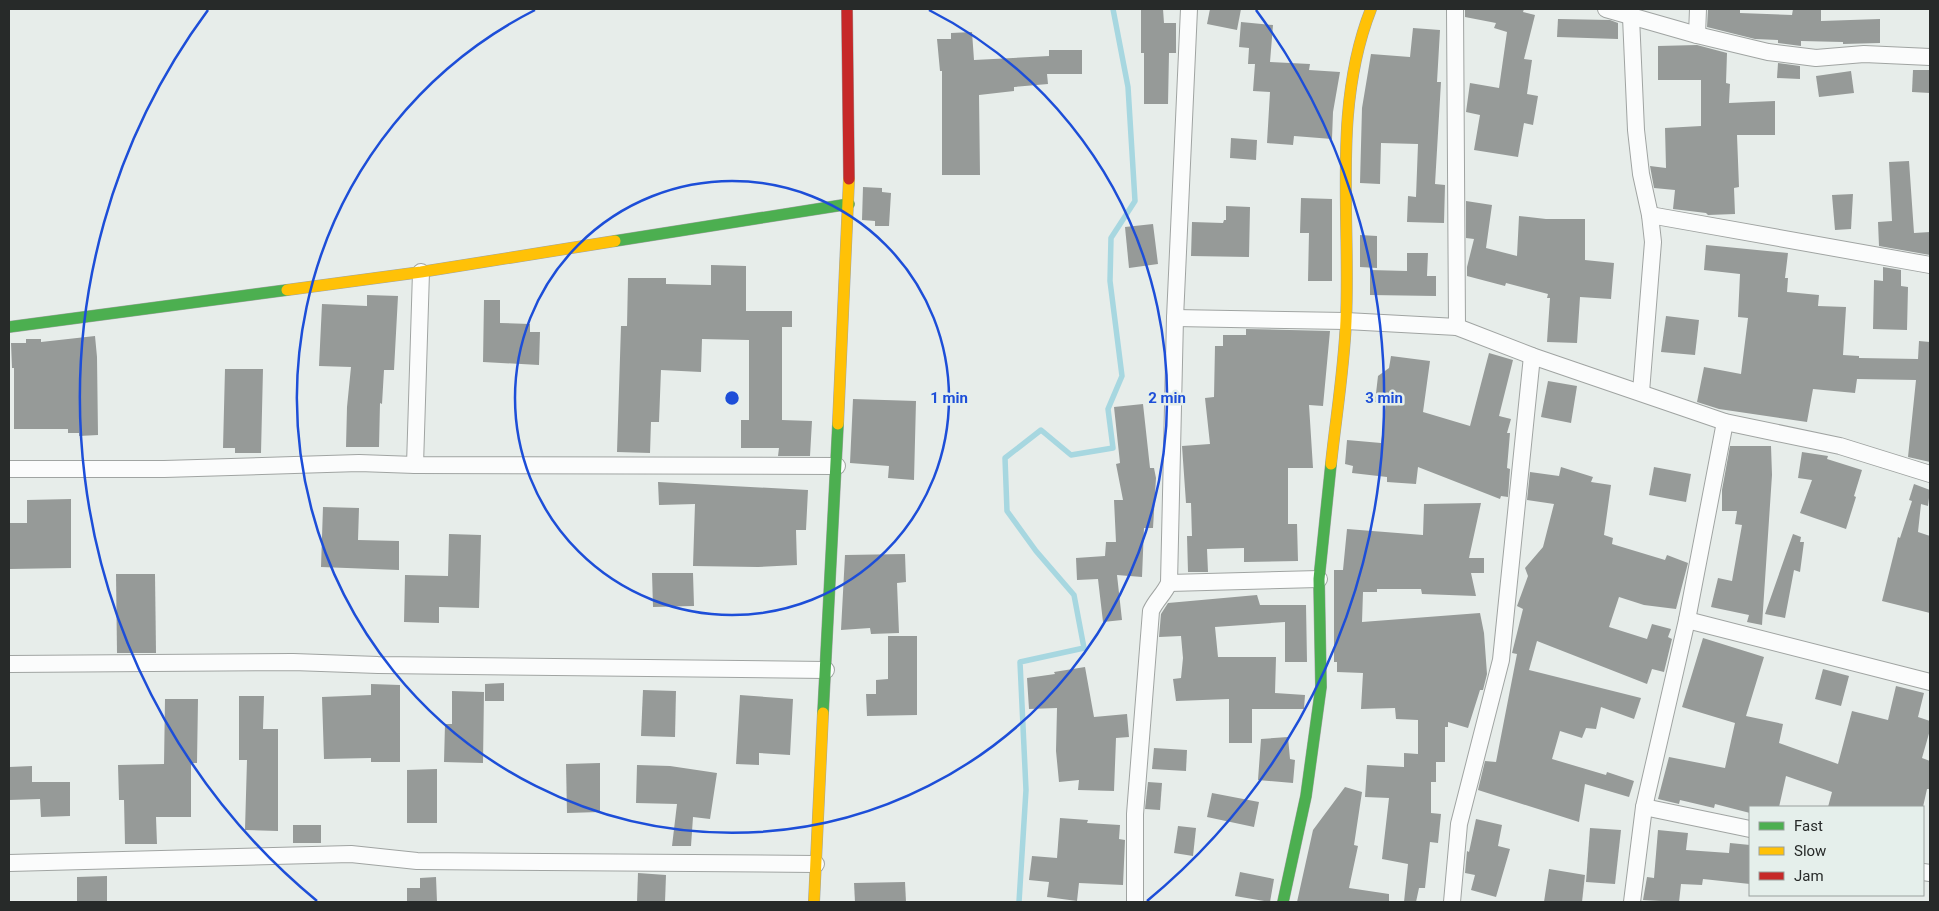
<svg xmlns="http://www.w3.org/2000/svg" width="1939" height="911" font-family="Roboto,sans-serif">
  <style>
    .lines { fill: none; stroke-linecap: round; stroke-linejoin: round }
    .stream { stroke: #a7d7e0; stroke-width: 5.5 }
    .building { fill: #969a98 }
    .street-casing { stroke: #a0a4a2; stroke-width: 18 }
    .fast-casing { stroke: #a0a4a2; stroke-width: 12 }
    .slow-casing { stroke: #a0a4a2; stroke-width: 12 }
    .jam-casing { stroke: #a0a4a2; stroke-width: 12 }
    .street { stroke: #fbfcfc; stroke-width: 16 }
    .fast { stroke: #4caf50; stroke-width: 11 }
    .slow { stroke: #ffc107; stroke-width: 11 }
    .jam { stroke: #c62828; stroke-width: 11 }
    .ring { fill: none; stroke: #1d4ed8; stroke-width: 2.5 }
    .centre { fill: #1d4ed8; stroke: #e5efeb; stroke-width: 2.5 }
    .ring-label { font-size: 15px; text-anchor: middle; font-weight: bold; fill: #1d4ed8; stroke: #e5efeb; stroke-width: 5; stroke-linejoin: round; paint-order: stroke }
  </style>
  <rect width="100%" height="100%" fill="#e7edea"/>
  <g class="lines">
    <!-- stream -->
    <polyline class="stream" points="1019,902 1026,790 1020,662 1084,648 1074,595 1036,551 1007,511 1005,458 1041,430 1071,455 1113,448 1108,409 1122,376 1110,281 1111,238 1135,201 1128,87 1113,9"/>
  </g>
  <!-- building -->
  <g class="building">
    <polygon points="1141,9 1163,9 1164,23 1176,23 1176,53 1169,53 1168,104 1144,104 1144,53 1141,53"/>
    <polygon points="1210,9 1241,9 1237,30 1207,24"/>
    <polygon points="1465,9 1524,9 1523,12 1535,15 1524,59 1532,60 1527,94 1538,96 1533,125 1524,123 1518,157 1474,150 1480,115 1466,112 1470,83 1499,88 1507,32 1494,28 1496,23 1465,17"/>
    <polygon points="1708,9 1740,9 1740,13 1792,15 1793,9 1821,9 1821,21 1880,19 1880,43 1843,44 1843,42 1801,41 1801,46 1778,43 1778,40 1755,39 1707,27"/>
    <polygon points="1558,19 1610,20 1618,23 1618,39 1557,37"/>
    <polygon points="1241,22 1273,25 1270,62 1310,64 1309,70 1340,72 1333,112 1332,139 1294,136 1293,145 1267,143 1270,92 1253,91 1255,64 1248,64 1249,48 1239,47"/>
    <polygon points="1413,28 1440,30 1437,82 1441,82 1435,184 1445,185 1444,223 1407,222 1408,196 1416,197 1418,144 1381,143 1380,184 1360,183 1362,108 1371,54 1410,57"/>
    <polygon points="972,32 974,60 1049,56 1049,50 1082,50 1082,74 1047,74 1048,84 1014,87 1014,91 979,95 980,175 942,175 942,71 940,71 937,39 951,39 951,33"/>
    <polygon points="1697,45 1727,53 1726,83 1730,84 1729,103 1775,101 1775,135 1737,135 1739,187 1734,188 1735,214 1708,215 1706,213 1673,209 1675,190 1654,188 1650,166 1666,168 1665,128 1701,126 1701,80 1658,80 1658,46"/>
    <polygon points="1778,63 1800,66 1800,79 1777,78"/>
    <polygon points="1913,70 1930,70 1930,93 1912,92"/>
    <polygon points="1851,71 1854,93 1819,97 1816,76"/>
    <polygon points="1231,138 1257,140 1256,160 1230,158"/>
    <polygon points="1909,161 1914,233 1930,232 1930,255 1879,246 1878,222 1892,221 1889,162"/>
    <polygon points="863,187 882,188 882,192 891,193 889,226 875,226 875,221 862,220"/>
    <polygon points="1853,194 1851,229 1835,230 1832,195"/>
    <polygon points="1301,198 1332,199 1332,281 1308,281 1309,233 1300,233"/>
    <polygon points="1466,201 1492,205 1486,248 1517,256 1519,216 1546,219 1585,219 1585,260 1614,263 1611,299 1580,297 1577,343 1547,342 1550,298 1547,298 1548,294 1506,283 1505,286 1467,276 1467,267 1474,239 1466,238"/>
    <polygon points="1226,206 1250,207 1249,257 1191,256 1192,222 1223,223 1224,220 1226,220"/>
    <polygon points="1153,224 1158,264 1129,268 1125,227"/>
    <polygon points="1360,235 1377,236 1377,268 1360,267"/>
    <polygon points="1706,245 1788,253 1785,278 1788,278 1787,292 1819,295 1818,306 1846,307 1843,355 1859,356 1859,358 1918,359 1919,341 1930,342 1930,462 1908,457 1916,380 1857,379 1855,393 1813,389 1807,422 1719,409 1697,402 1704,367 1741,374 1748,318 1738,317 1740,274 1704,270"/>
    <polygon points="1407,253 1428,253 1427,276 1436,276 1436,296 1370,295 1370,270 1407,271"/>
    <polygon points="711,265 746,266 746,311 792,311 792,327 782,327 782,420 812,421 810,456 778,456 779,448 741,448 741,420 749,420 749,340 702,339 701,372 661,370 659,422 651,422 650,453 617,452 621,326 627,326 628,278 666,278 666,284 711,285"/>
    <polygon points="1883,267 1901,270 1901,286 1908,287 1907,330 1873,329 1874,280 1883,281"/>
    <polygon points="367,295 398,296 394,370 384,370 382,404 380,403 379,447 346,447 347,407 351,367 319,366 322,304 367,306"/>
    <polygon points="484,300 500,300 500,323 530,324 530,332 540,332 539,365 483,362"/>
    <polygon points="1666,316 1699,320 1695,355 1661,352"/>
    <polygon points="1246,329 1330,331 1323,406 1309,405 1313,468 1288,468 1288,524 1297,524 1298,561 1244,562 1244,548 1207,549 1208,572 1188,572 1187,536 1192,536 1191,503 1186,503 1182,446 1210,444 1205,398 1214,397 1215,346 1223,346 1223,335 1246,335"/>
    <polygon points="95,336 97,357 98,435 79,436 79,433 68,433 68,429 14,429 14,368 12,368 11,343 26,343 26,339 41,339 41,342"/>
    <polygon points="1489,353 1513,360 1499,416 1511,419 1507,433 1510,433 1507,468 1510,469 1508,497 1501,496 1500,499 1418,467 1416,484 1387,482 1387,477 1352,473 1353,466 1345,464 1347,440 1381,443 1386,403 1375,402 1378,376 1389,368 1391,356 1430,361 1423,412 1470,426"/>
    <polygon points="225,369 263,369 261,453 235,453 235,448 223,448"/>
    <polygon points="1548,381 1577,386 1571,423 1541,417"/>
    <polygon points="853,399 916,401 914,480 888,478 889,466 850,463"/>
    <polygon points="1143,404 1150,468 1154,468 1156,478 1153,528 1144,528 1142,577 1117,575 1122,620 1103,622 1098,579 1077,580 1076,558 1105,556 1106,542 1116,542 1114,500 1123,500 1116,464 1120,463 1114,407"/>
    <polygon points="1730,446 1771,446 1772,475 1762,625 1747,622 1749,615 1711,607 1718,578 1732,581 1742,525 1735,524 1737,511 1722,511 1722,490"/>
    <polygon points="1802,452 1828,456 1827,459 1862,470 1854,496 1856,497 1846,529 1800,513 1812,480 1798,478"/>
    <polygon points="1561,467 1593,477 1591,482 1611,485 1604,535 1613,538 1612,544 1665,560 1667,555 1688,563 1676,609 1644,605 1619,597 1609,627 1647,639 1652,624 1671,629 1668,637 1672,639 1664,672 1652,669 1647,684 1537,641 1529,670 1641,698 1634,719 1601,707 1596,729 1586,728 1582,738 1560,731 1552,759 1606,775 1607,772 1634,781 1629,797 1585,784 1579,822 1478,790 1485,761 1496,762 1517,654 1512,653 1523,609 1517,606 1528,576 1525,568 1543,547 1554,504 1527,500 1530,472 1559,476"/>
    <polygon points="1654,467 1691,474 1686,502 1649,495"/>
    <polygon points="658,482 808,490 806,530 796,530 797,565 758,567 693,566 695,504 659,505"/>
    <polygon points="1914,484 1930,490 1928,506 1921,504 1918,532 1930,536 1930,613 1882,601 1898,537 1900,538 1912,501 1909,500"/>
    <polygon points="71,499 71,568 9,569 9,523 27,523 27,500"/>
    <polygon points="1481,503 1469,558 1484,558 1484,573 1471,573 1476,596 1422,594 1421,589 1377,589 1377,592 1363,592 1362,622 1480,613 1484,633 1487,674 1483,690 1480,690 1468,728 1448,722 1448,727 1445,727 1445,762 1436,762 1436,782 1431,782 1431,813 1441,814 1438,843 1430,842 1425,888 1419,888 1416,902 1404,902 1408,864 1382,859 1389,798 1365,797 1367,765 1404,767 1404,753 1418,754 1418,720 1396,719 1395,708 1361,709 1363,673 1337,672 1337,662 1334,662 1334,570 1343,570 1347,529 1423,535 1424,504"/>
    <polygon points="323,507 359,508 358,540 399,541 399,570 321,567"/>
    <polygon points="449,534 481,535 479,608 439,607 439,623 404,622 405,575 448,576"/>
    <polygon points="1793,534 1801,537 1800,542 1804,542 1800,572 1794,570 1785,618 1765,614"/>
    <polygon points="905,554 906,582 897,583 899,633 871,634 870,628 841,630 845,555"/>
    <polygon points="652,573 693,573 694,606 653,607"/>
    <polygon points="116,574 155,574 156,653 117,653"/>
    <polygon points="1257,595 1260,605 1306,605 1307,662 1285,662 1285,622 1215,627 1218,657 1276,657 1275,693 1305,695 1304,709 1252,709 1252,743 1229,743 1229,699 1176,701 1173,679 1181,678 1183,658 1181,636 1159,637 1161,614 1168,603"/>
    <polygon points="888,636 917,636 917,715 867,716 866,694 876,694 876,680 888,679"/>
    <polygon points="1703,638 1764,657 1746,716 1783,724 1779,743 1838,764 1852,711 1888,720 1896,686 1924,693 1918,717 1930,721 1930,730 1922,758 1930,761 1930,789 1927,789 1923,807 1828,807 1832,792 1786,776 1779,807 1750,807 1750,813 1715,804 1714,808 1680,800 1679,804 1658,799 1669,757 1725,768 1735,723 1682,707"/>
    <polygon points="1085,667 1094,717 1127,714 1129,737 1116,738 1114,791 1078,790 1079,780 1059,782 1056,751 1057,708 1029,709 1027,678 1055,674 1054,672"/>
    <polygon points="1823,669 1849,676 1841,706 1815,699"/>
    <polygon points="504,683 504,701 485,701 485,684"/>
    <polygon points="371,684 400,685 400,762 371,762 371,758 324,759 322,697 371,695"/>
    <polygon points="643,690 676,691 675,737 641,736"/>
    <polygon points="452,691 484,692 483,763 444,762 445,724 452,724"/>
    <polygon points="740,695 793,699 790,755 759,753 759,765 736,764"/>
    <polygon points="239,696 264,696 263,729 278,729 278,831 245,830 247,760 239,760"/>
    <polygon points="165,699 198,699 197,763 191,763 191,817 156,817 157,844 125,844 124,800 119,800 118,765 164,764"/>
    <polygon points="1288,737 1290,759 1295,760 1293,783 1258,780 1261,739"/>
    <polygon points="1154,748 1187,750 1186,771 1152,769"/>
    <polygon points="600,763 600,812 567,813 566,764"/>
    <polygon points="637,765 670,766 717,773 710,819 693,817 691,846 672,846 677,804 636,803"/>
    <polygon points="32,766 32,782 70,782 70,816 41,817 40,799 9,800 9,767"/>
    <polygon points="437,769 437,823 407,823 407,770"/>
    <polygon points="1148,782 1162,783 1160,810 1145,809"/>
    <polygon points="1345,787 1362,792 1354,845 1358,846 1349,888 1389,894 1389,902 1297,902 1313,830"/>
    <polygon points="1212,793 1259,802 1254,827 1207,817"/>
    <polygon points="1060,818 1088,820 1087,823 1120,825 1119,839 1125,840 1123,885 1079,883 1077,901 1047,897 1049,882 1029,880 1032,856 1057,858"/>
    <polygon points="1476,819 1502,825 1498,846 1510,849 1496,897 1471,890 1475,875 1465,873 1467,851 1469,852"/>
    <rect x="293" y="825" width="28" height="18"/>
    <polygon points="1178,826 1196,828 1193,856 1174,853"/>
    <polygon points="1590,828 1621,830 1615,884 1586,882"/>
    <polygon points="1658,830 1688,833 1686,850 1729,853 1730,843 1750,845 1750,884 1703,879 1702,885 1681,884 1679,902 1643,900 1647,877 1654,878"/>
    <polygon points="1549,869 1585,875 1582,902 1544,902"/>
    <polygon points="1240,872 1274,879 1270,902 1235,896"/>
    <polygon points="638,873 666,875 665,902 637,902"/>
    <polygon points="107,876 107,902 77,902 77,877"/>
    <polygon points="436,877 437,902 407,902 407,888 420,888 420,878"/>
    <polygon points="905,882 906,902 855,902 854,883"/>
  </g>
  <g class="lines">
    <!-- street casing -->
    <g class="street-casing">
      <g id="street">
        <polyline points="1455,9 1457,327"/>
        <polyline points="1606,9 1697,35 1768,52 1816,58 1864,54 1930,57"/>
        <polyline points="1631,17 1636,130 1641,174 1650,215 1653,242 1641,392"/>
        <polyline points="1697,35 1698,9"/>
        <polyline points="1650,215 1930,265"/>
        <polyline points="1175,318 1346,321 1457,327 1532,356 1725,422 1840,446 1930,474"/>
        <polyline points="415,465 421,272"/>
        <polyline points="9,469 164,469 359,463 415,465 837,466"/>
        <polyline points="1169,583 1319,579"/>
        <polyline points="1687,620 1930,682"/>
        <polyline points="9,664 293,662 378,665 826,670"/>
        <polyline points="1644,807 1750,829"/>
        <polyline points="9,863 351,854 417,861 816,864"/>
        <polyline points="1923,872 1930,873"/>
        <path d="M1135,902V814L1151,611C1156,600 1164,594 1169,583L1175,318L1189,9"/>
        <polyline points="1452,902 1459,824 1501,660 1532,356"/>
        <polyline points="1632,902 1644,807 1687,620 1725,422"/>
      </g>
    </g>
    <!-- fast casing -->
    <g class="fast-casing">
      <g id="fast">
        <polyline points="615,241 849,204"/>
        <polyline points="9,327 287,290"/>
        <polyline points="823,713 838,424"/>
        <polyline points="1283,902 1306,796 1321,687 1319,579 1331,464"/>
      </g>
    </g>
    <!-- slow casing -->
    <g class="slow-casing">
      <g id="slow">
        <polyline points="287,290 421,272 615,241"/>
        <polyline points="838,424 849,179"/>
        <path d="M1331,464C1336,417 1344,369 1346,321C1351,217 1332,108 1371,9"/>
        <polyline points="814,902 823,713"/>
      </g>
    </g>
    <!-- jam casing -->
    <g class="jam-casing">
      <polyline id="jam" points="847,9 849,179"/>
    </g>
    <!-- street -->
    <use href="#street" class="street"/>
    <!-- fast -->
    <use href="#fast" class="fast"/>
    <!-- slow -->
    <use href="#slow" class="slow"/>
    <!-- jam -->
    <use href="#jam" class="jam"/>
  </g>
  <!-- distance rings -->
  <g class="ring">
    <circle cx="732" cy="398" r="217"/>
    <path d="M929 10A435 435 0 1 1 535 10"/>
    <path d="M317 901A652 652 0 0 1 208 10M1256 10A652 652 0 0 1 1147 901"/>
  </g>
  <circle cx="732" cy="398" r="8" class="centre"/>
  <g class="ring-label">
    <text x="949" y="403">1 min</text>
    <text x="1167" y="403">2 min</text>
    <text x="1384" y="403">3 min</text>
  </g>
  <!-- border -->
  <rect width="1939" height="911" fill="none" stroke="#272a29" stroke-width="20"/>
  <!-- legend -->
  <rect x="1749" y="806" width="175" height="90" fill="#e5efeb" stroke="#99a09d"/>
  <rect x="1759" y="822" width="25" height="8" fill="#4caf50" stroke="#99a09d"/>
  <text x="1794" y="831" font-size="15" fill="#272a29">Fast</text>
  <rect x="1759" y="847" width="25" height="8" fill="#ffc107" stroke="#99a09d"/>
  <text x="1794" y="856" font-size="15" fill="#272a29">Slow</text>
  <rect x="1759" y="872" width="25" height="8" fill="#c62828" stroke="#99a09d"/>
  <text x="1794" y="881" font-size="15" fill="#272a29">Jam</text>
</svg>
